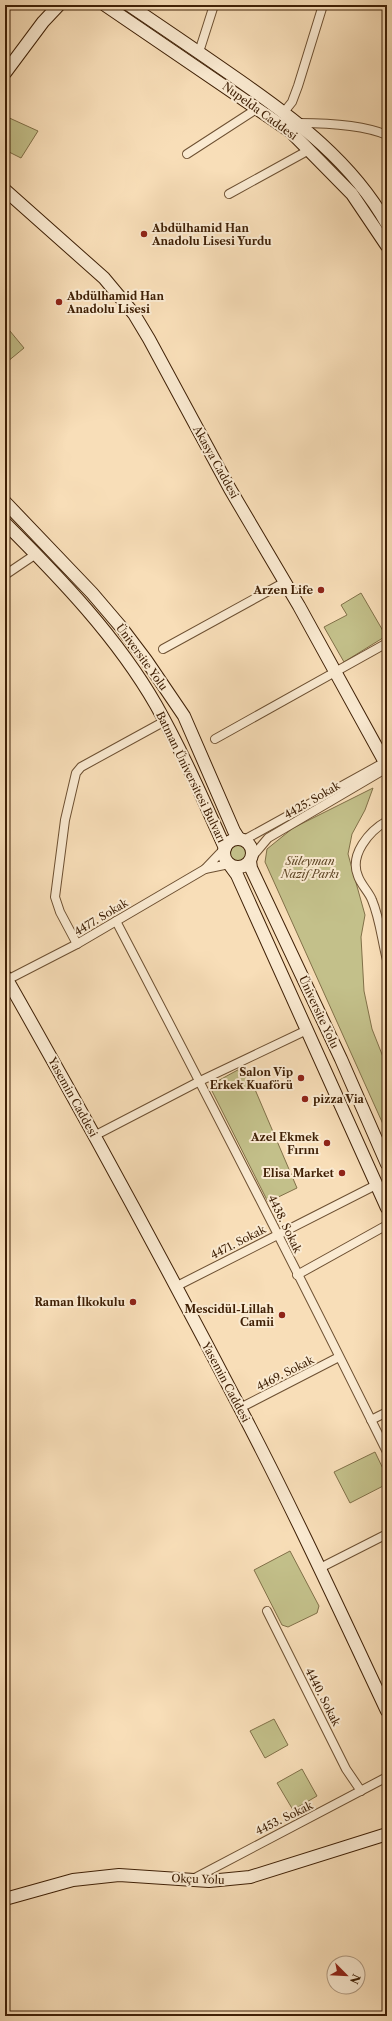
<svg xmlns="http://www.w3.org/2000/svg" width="392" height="2021" font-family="'Libre Caslon Text',serif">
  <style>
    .green { fill: #c3c08a; stroke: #817048 }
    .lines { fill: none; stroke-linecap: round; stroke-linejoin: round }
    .street-casing { stroke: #6d5032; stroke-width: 10 }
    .secondary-casing { stroke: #3f2006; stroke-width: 14 }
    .street { stroke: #faead1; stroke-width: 8 }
    .secondary { stroke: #faead1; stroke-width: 12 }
    .poi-dot { fill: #8f2418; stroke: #faead1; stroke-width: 1.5 }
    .labels { text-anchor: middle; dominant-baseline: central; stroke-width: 4; stroke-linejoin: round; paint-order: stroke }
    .street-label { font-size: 11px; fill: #3f2006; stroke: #faead1 }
    .poi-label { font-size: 11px; font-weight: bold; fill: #3f2006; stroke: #faead1; text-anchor: end }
    .park-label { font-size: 11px; font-style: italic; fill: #604827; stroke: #faead1 }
  </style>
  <rect width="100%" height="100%" fill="#f8deb8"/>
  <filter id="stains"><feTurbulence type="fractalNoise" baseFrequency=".005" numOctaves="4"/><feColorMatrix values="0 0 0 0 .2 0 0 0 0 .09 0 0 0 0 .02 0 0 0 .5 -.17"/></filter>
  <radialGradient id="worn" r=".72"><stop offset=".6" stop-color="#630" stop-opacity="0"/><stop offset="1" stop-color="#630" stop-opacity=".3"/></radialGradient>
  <!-- green -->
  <g class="green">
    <polygon points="5,116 38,131 21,158 5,150"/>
    <polygon points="5,325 24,348 7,362 5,360"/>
    <polygon points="361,593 386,636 344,662 324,627 347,615 341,605"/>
    <polygon points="373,788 365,810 352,834 348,854 365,915 361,937 364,991 372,1029 387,1067 387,1133 265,862 267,849 293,828"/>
    <circle cx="237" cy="853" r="11"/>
    <polygon points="245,1066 297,1188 268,1202 212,1091 214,1083"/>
    <polygon points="375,1452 387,1477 387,1484 350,1503 334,1472"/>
    <polygon points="290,1551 319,1606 317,1613 288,1627 282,1625 254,1570"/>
    <polygon points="274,1719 288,1745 265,1758 250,1731"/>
    <polygon points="302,1769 317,1796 293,1810 277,1783"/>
  </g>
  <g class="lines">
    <!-- street casing -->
    <g class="street-casing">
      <g id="street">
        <polyline points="199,52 214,5"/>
        <polyline points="284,112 292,102 298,86 323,5"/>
        <path d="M299,123C325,123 363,125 387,135"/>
        <polyline points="187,154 258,108"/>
        <polyline points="229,194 309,150"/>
        <polyline points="5,575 36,554"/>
        <polyline points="163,649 285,582"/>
        <polyline points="215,739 387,643"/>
        <path d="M387,821C369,831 349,855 358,876C361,885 369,892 372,900C380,919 382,941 387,960"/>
        <polyline points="244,840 385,762"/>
        <polyline points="225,848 205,869 229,864"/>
        <polyline points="252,857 268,838 387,768"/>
        <path d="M116,921C208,1097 299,1274 387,1452"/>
        <polyline points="77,944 60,912 55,897 65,820 76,773 81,767 165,721"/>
        <polyline points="7,980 77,944 205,869"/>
        <polyline points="94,1136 200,1081 307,1030"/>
        <polyline points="297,1275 387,1225"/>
        <polyline points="175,1287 376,1185"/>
        <polyline points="240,1408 339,1357"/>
        <polyline points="371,1420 387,1412"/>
        <polyline points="320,1568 387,1534"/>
        <polyline points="267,1611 346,1769 361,1791"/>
        <polyline points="193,1879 387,1777"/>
      </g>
    </g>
    <!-- secondary casing -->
    <g class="secondary-casing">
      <g id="secondary">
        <polyline points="105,5 291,132 352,194 387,246"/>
        <path d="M129,5C166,30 203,55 240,81C296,120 352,162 387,224"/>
        <polyline points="5,73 43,22 59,5"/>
        <polyline points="5,190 104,278 134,314 149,339 230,489 299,606 387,766"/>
        <polyline points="5,502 92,593 121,627 146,660 184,716 234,831 239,839"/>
        <path d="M5,523C60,578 117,637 156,705C182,751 203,799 225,848"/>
        <circle cx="238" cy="853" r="14"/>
        <polyline points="250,861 251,868 341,1059 387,1164"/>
        <polyline points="229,864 237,875 387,1208"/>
        <path d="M5,976C86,1118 164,1262 240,1408C292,1507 339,1609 387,1711"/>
        <polyline points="5,1899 73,1880 119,1875 209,1881 250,1877 387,1834"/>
      </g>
    </g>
    <!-- street -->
    <use href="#street" class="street"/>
    <!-- secondary -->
    <use href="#secondary" class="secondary"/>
  </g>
  <!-- markers -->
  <g class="poi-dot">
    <circle cx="144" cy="234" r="4"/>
    <circle cx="59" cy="302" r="4"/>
    <circle cx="321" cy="590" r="4"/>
    <circle cx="301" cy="1078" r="4"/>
    <circle cx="305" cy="1099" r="4"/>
    <circle cx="327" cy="1143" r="4"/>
    <circle cx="342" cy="1173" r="4"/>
    <circle cx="133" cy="1302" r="4"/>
    <circle cx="282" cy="1315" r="4"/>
  </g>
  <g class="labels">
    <!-- street labels -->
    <g class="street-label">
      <text transform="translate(260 111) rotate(36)">Nupelda Caddesi</text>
      <text transform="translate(216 462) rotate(61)">Akasya Caddesi</text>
      <text transform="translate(142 657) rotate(54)">Üniversite Yolu</text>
      <text transform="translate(191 777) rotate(64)">Batman Üniversitesi Bulvarı</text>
      <text transform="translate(312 800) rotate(-30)">4425. Sokak</text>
      <text transform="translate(101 917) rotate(-31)">4477. Sokak</text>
      <text transform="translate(319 1012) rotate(65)">Üniversite Yolu</text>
      <text transform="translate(73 1097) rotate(61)">Yasemin Caddesi</text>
      <text transform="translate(285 1224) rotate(64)">4438. Sokak</text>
      <text transform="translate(238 1242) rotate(-27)">4471. Sokak</text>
      <text transform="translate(285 1373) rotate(-27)">4469. Sokak</text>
      <text transform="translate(226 1382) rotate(62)">Yasemin Caddesi</text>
      <text transform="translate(323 1697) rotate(63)">4440. Sokak</text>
      <text transform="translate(284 1818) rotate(-26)">4453. Sokak</text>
      <text transform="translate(198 1879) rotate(2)">Okçu Yolu</text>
    </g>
    <!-- poi labels -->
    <g class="poi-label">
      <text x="152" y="228" text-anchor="start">Abdülhamid Han<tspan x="152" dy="13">Anadolu Lisesi Yurdu</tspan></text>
      <text x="67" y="296" text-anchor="start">Abdülhamid Han<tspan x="67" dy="13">Anadolu Lisesi</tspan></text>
      <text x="313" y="590">Arzen Life</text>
      <text x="293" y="1072">Salon Vip<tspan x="293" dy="13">Erkek Kuaförü</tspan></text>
      <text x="313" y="1099" text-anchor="start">pizza Via</text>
      <text x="319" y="1137">Azel Ekmek<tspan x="319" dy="13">Fırını</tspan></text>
      <text x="334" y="1173">Elisa Market</text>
      <text x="125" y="1302">Raman İlkokulu</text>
      <text x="274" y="1309">Mescidül-Lillah<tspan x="274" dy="13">Camii</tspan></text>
    </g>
    <!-- park labels -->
    <g class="park-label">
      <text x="310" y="861">Süleyman<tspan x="310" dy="13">Nazif Parkı</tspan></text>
    </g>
  </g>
  <!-- margin -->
  <rect width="392" height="2021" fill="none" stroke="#f8deb8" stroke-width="20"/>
  <rect x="6" y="6" width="380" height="2009" fill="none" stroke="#3f2006" stroke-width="2"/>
  <rect x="10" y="10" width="372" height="2001" fill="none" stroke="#3f2006"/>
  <!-- north arrow -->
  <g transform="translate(346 1975) rotate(114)"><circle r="19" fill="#faead1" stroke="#af9980"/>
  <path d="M0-3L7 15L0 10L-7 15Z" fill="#8f2418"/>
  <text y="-6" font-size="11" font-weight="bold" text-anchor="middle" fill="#3f2006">N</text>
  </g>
  <rect width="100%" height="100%" filter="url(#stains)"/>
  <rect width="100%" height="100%" fill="url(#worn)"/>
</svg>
